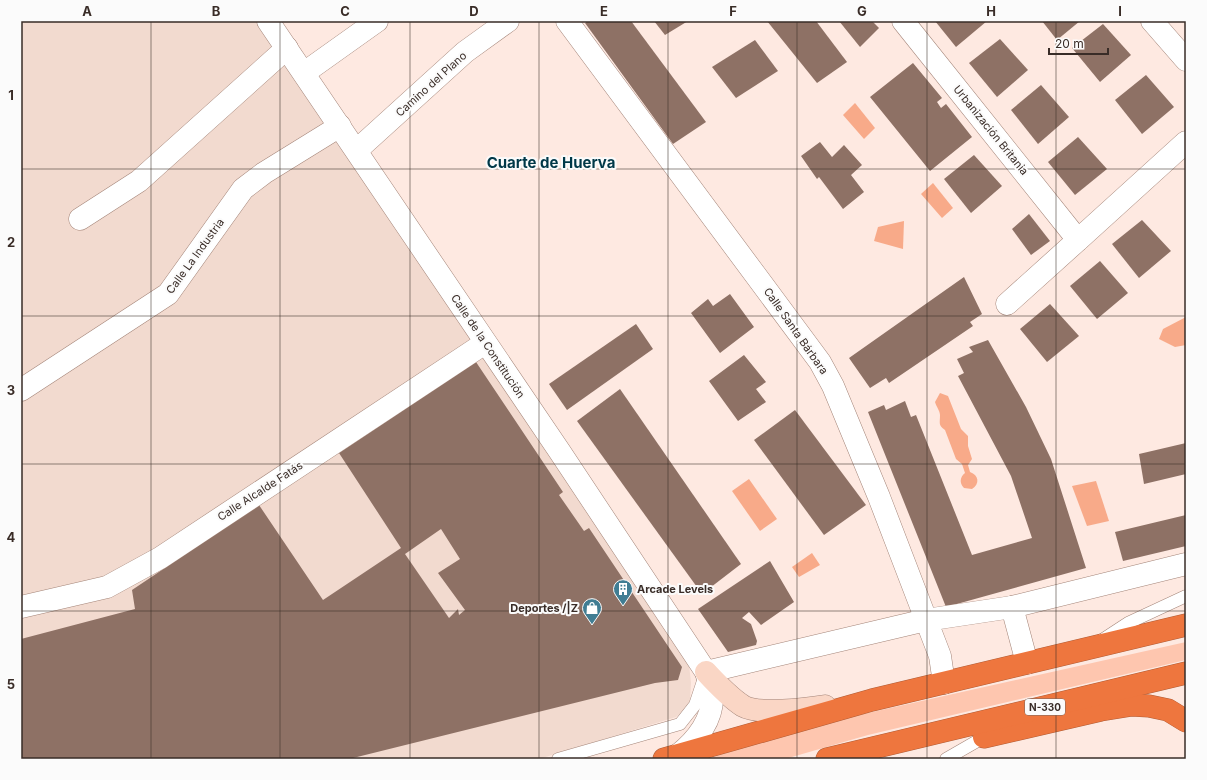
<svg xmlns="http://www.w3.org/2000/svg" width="1207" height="780" font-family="Inter,sans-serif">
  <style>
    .built { fill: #f2dacf }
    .green { fill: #fec6af }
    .water { fill: #f8aa89 }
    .building { fill: #8e7165; fill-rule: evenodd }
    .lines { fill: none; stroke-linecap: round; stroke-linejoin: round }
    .lane-casing { stroke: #a48579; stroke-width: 13 }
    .street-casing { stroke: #a48579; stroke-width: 23 }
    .secondary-casing { stroke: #a48579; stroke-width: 23 }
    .highway-casing { stroke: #af5c36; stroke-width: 23 }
    .lane { stroke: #fff; stroke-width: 12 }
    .street { stroke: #fff; stroke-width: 22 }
    .secondary { stroke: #fad6c5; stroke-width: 22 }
    .highway { stroke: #ee763e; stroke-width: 22 }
    .grid { fill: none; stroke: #392c27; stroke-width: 1; stroke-opacity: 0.55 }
    .labels { text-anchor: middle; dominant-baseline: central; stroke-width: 4; stroke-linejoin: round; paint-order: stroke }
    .shield { fill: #fbfbfb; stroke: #736a67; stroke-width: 1 }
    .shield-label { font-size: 10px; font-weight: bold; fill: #392c27 }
    .street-label { font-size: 11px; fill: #392c27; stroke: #fbfbfb }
    .poi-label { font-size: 11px; font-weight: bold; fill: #392c27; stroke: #fbfbfb; text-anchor: start }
    .district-label { font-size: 15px; font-weight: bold; fill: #003848; stroke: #fbfbfb }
    .neatline { fill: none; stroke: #392c27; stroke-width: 1.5 }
    .grid-label { font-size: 13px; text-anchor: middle; font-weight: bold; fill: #392c27 }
  </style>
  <rect width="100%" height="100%" fill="#fee9e1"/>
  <!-- built -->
  <polygon class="built" points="21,21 268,21 689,664 691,683 690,701 685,709 676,717 539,759 21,759"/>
  <!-- green -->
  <polygon class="green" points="1186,642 1186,660 868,735 785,759 708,759 796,729"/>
  <!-- water -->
  <g class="water">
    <polygon points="855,103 875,128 864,139 843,115"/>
    <polygon points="933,183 953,208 942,218 921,194"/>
    <polygon points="904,221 903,249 874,241 878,227"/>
    <polygon points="1186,317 1186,345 1175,347 1159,339 1163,329"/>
    <path d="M940,393L948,396L961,429L968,436V446L972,459L968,465L970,472C979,475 980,484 972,489L964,488C959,483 960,477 965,473L962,464L956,459L945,430C938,425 940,423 940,415C940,411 936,406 935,402Z"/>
    <polygon points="749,479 777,519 760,531 732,491"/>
    <polygon points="1096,481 1109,521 1087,526 1072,486"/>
    <polygon points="812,553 820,565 799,577 792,567"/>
  </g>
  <!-- building -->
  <g class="building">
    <polygon points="588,21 631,21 706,122 673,144 585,23"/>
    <polygon points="654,21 688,21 665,35"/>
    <polygon points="767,21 816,21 847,62 817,83"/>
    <polygon points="839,21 872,21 879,28 860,47"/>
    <polygon points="935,21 987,21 956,47"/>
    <polygon points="1042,21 1080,21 1057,40"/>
    <polygon points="1103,24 1131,55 1100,82 1072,48"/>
    <polygon points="1000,39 1028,70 997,97 969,63"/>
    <polygon points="755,40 778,71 736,98 712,67"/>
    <polygon points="913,63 942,98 937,102 941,108 946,104 972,137 930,171 870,97"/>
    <polygon points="1146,75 1174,107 1142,134 1115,100"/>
    <polygon points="1041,85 1069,117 1038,144 1011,110"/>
    <polygon points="1078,137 1107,169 1075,195 1048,162"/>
    <polygon points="820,142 832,157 844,145 862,165 851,175 864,192 843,209 819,177 817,179 801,156"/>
    <polygon points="974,155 1002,186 971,213 944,179"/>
    <polygon points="1029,214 1050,241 1031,255 1012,229"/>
    <polygon points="1142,220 1171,251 1139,278 1112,244"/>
    <polygon points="1100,261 1128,293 1097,319 1070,286"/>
    <polygon points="964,277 982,314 970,322 973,326 889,383 886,378 870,388 849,358"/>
    <polygon points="730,294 754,327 720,353 691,313 708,299 713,306"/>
    <polygon points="1050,304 1079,336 1047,362 1020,329"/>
    <polygon points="636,324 653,349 567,410 549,384"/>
    <polygon points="988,340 1026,407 1051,459 1086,568 946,607 868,412 884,405 886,410 905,401 911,417 916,415 972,555 1032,538 1011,476 958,376 964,373 957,359 973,352 969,347"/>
    <polygon points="744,355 766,382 756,389 766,402 738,421 709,381"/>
    <path d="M476,362L563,492L559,495L584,531L589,528L682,667L678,680L655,683L349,759H21V639L135,609L132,590L259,505L323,600L401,548L339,453ZM441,529L460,559L438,573L465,610L459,615L458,609L449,618L405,554Z"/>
    <polygon points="620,389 741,564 702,594 577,421"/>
    <polygon points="795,410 866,505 824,535 754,440"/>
    <polygon points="1186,443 1186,474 1144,484 1139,454"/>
    <polygon points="1186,515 1186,546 1123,561 1115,532"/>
    <polygon points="770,561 794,602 761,625 749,612 742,618 751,624 757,641 756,645 728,652 698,609"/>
  </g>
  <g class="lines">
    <!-- lane casing -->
    <g class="lane-casing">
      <g id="lane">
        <polyline points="1102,640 1128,623 1186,596"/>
        <polyline points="558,759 680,724 695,705 705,675"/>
        <polyline points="946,759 986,736"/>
      </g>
    </g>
    <!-- street casing -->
    <g class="street-casing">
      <g id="street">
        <path d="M268,21L560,452L706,672C708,679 711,687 712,694C714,719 696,741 678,755"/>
        <polyline points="567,21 820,362 833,386 879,497 940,656 944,683"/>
        <polyline points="903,21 1078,240 1186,142"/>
        <polyline points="1152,21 1186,60"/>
        <polyline points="304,73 377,21"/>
        <polyline points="357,150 465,52 508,21"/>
        <polyline points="80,219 139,181 287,48"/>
        <polyline points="1007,304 1078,240"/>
        <polyline points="21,390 168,294 243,189 264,173 340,126"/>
        <polyline points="21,607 107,587 160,558 485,343"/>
        <polyline points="1012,607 1027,663"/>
        <polyline points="706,672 926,620 1012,607 1186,564"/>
      </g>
    </g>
    <!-- secondary casing -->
    <g class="secondary-casing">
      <path id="secondary" d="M706,672C717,684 729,697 743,706C759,715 806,709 825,706"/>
    </g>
    <!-- highway casing -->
    <g class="highway-casing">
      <g id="highway">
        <polyline points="984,737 1101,710 1132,705 1149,706 1168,710 1186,721"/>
        <polyline points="664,759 872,700 1186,625"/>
        <polyline points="827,759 1186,673"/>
      </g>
    </g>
    <!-- lane -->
    <use href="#lane" class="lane"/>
    <!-- street -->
    <use href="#street" class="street"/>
    <!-- secondary -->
    <use href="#secondary" class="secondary"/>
    <!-- highway -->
    <use href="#highway" class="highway"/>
  </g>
  <!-- grid -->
  <path class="grid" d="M151,21V759M280,21V759M410,21V759M539,21V759M668,21V759M797,21V759M927,21V759M1056,21V759M21,169H1186M21,316H1186M21,464H1186M21,611H1186"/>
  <!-- icons -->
  <defs>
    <g id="building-pin" transform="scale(1)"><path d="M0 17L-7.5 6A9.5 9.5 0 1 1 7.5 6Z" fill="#407d93" stroke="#fbfbfb"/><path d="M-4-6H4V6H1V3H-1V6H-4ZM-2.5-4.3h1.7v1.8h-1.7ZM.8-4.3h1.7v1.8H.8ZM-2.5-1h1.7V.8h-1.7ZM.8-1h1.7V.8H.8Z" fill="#fff"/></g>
    <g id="shop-pin" transform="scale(1)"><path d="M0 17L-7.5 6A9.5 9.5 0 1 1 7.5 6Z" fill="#407d93" stroke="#fbfbfb"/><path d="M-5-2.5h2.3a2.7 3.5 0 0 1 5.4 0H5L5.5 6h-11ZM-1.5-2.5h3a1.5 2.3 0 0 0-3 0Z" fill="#fff"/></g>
  </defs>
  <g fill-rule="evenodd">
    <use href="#building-pin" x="623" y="589"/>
    <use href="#shop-pin" x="592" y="608"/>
  </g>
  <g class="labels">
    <!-- shield labels -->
    <rect class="shield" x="1025" y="699" width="40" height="16" rx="3"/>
    <g class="shield-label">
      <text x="1045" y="707">N-330</text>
    </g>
    <!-- street labels -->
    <g class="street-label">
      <text transform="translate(431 84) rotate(-42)">Camino del Plano</text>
      <text transform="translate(991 130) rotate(51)">Urbanización Britania</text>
      <text transform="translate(195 256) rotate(-54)">Calle La Industria</text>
      <text transform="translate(796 331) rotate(55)">Calle Santa Bárbara</text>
      <text transform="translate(488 346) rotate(56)">Calle de la Constitución</text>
      <text transform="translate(260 491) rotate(-33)">Calle Alcalde Fatás</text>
    </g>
    <!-- poi labels -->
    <g class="poi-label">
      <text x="637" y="589">Arcade Levels</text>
      <text x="578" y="608" text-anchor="end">Deportes /|Z</text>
    </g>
    <!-- district labels -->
    <g class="district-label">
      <text x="551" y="162">Cuarte de Huerva</text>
    </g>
  </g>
  <!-- border -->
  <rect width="1207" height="780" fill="none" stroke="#fbfbfb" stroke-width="44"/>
  <!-- scale -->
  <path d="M1049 48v6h59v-6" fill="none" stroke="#392c27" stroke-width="2"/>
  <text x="1055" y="48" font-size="12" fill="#392c27" stroke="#fbfbfb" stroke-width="3" paint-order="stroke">20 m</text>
  <rect x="22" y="22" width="1163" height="736" class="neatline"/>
  <g class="grid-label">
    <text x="87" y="16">A</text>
    <text x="216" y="16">B</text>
    <text x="345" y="16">C</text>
    <text x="474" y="16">D</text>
    <text x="604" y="16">E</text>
    <text x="733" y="16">F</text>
    <text x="862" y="16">G</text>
    <text x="991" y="16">H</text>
    <text x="1120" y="16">I</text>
    <text x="11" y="100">1</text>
    <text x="11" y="247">2</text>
    <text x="11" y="395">3</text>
    <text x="11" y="542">4</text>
    <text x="11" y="689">5</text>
  </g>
</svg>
